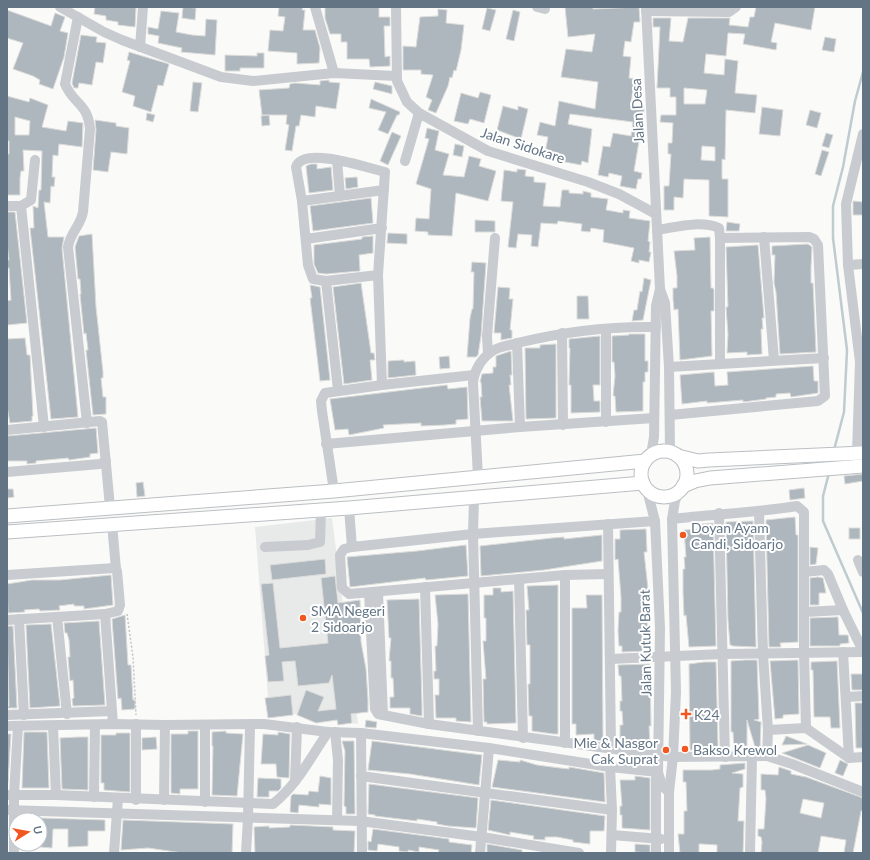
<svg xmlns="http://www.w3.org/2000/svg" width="870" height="860" font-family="Lato,sans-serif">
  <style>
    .built { fill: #e8e9e9 }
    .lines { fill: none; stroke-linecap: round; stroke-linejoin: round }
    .stream { stroke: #becbcf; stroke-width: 2.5 }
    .building { fill: #aeb7bd; stroke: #dcdcda; fill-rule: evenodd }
    .major-casing { stroke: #bbbfc3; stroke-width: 15 }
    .path { stroke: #c1c4c6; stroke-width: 1.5; stroke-dasharray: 2 2; stroke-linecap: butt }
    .minor { stroke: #c8ccd0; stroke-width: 10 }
    .major { stroke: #fff; stroke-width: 13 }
    .poi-dot { fill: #f15821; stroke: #fff; stroke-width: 1.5 }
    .labels { text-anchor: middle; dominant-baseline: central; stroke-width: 4; stroke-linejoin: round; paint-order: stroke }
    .street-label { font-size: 14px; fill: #637585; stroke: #fff }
    .poi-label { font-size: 14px; fill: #637585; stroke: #fff; text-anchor: start }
  </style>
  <rect width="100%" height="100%" fill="#fafaf8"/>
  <!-- built -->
  <polygon class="built" points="332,518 358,724 269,710 255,527"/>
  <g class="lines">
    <!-- stream -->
    <g class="stream">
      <polyline points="834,450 844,412 847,350 833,238 833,206 843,167 855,101 863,72"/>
      <polyline points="829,473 823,496 823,521 863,613"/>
    </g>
  </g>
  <!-- building -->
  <g class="building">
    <polygon points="95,7 136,7 135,27 118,25 118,22 106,20 106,16 94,14"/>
    <polygon points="183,7 196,8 195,20 182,18"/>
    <polygon points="279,7 303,7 302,10 305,10 303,30 315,30 320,48 319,63 297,64 297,53 268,51 270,30 283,31 285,17 278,16"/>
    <polygon points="325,7 379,7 379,17 390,17 390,26 384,26 385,57 390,56 390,66 370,67 369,59 347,59 347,42 341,42 341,34 330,34 325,18"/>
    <polygon points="565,7 593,7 593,9 639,7 640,22 634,22 631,42 625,41 623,56 631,57 629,78 638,79 637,89 633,88 631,105 644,106 644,124 642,123 634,171 642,173 641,179 638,179 636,189 620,186 622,176 609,173 608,177 598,175 603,146 610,147 613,133 631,136 633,122 570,114 568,124 592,129 588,163 582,161 581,165 544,158 548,137 537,135 540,122 555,126 559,101 595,109 598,82 561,77 566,49 592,52 595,34 568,37"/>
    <path d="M756,7H815L811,30L775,23L771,42L777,43L776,50L743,44L745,34L728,33L726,56L706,54L704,73L724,75L725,59L738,61L735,93L757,95L755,113L726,110L725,160L722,159V179H728V217L709,216V180L684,179L683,198L674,197V210H664V186H669L671,154H668V143H672L673,123L660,122L661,115H676V97H670V88H657L660,27H653V18H671L669,41L683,42L688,18H730L729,25L748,27L750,17H754ZM684,88L707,90L705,104H684ZM702,146L715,147V161L701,160Z"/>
    <polygon points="487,8 496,10 490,31 482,29"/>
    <polygon points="438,9 447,10 446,23 464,25 461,50 456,71 454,70 452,78 450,77 448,86 436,113 428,110 432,100 426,97 433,75 421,74 421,70 403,70 403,46 416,47 420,17 438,16"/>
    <polygon points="7,10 51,26 55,13 65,17 60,31 68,33 64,57 53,89 39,84 40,80 33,76 13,69 23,43 7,38"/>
    <polygon points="513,10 520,12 514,41 506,39"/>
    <polygon points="161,11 179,13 176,32 192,35 205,36 206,19 217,20 215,55 181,52 182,48 158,43 159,36 148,34 148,27 158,29"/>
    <polygon points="81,35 97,37 96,42 106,43 103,63 96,62 92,85 79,83 78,88 74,88 72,83"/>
    <polygon points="825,37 836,39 834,52 822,50"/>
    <polygon points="129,52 169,64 163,86 158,85 151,112 133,106 135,96 122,92 130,61 127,60"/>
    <polygon points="257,53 264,53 264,68 240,68 240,71 225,71 225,55 257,56"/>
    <polygon points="329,80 329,82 340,83 336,109 316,106 315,117 301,115 299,126 296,126 292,151 285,150 289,125 286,124 287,115 262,115 259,90 289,88 290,84 295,83 320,85 320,81"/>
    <polygon points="193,82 202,83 198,112 190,111"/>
    <polygon points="375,82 392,86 392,94 373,89"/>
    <polygon points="480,92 491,95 484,123 470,119 468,124 454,121 461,93 478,98"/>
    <path d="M7,96L29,102L30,98L48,105L42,127L66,131L68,121L83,123L82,147L59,144L58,156L53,155L52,177H55L54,187L51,186L50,203L44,202L48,237H64L62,248L78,417L51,419L30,228H34L33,206L38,208L39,190H41L42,151L23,150L24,171H21L20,178V195H7V154H9V141H7ZM15,117L30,121L29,135H15Z"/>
    <polygon points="371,99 400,112 399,115 397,115 388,134 378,130 386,112 369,108"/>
    <polygon points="503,106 518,110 518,106 528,109 521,139 497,130"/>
    <polygon points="762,107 783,110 780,136 759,134"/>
    <polygon points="810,110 821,113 817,128 806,125"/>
    <polygon points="147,113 155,115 153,122 146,120"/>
    <polygon points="269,115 270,125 262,126 261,116"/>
    <polygon points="95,120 116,123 116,126 129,128 127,154 111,152 108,172 93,170 96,130"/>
    <polygon points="427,128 439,131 435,150 449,154 443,175 464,177 469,156 481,159 479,166 496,171 488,201 456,193 452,236 428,235 428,232 415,231 416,218 429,219 431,189 416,184 429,139 425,138"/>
    <polygon points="392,132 401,136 388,165 380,161"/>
    <polygon points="826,133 833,135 829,148 822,146"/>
    <polygon points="455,144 464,146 462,157 453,155"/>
    <polygon points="822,150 829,152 821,176 815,174"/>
    <polygon points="311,164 317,164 317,169 331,167 333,190 309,193 306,166"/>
    <polygon points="517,169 526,170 525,176 534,177 534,182 546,183 543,206 560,207 562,190 569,190 569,193 583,194 583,191 591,193 591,197 608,199 606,210 623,213 623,210 630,211 629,218 650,221 648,241 650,242 649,252 651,252 649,262 639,260 639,263 631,261 634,248 603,242 604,230 591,228 590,232 581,231 582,224 558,221 557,224 541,223 538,247 531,246 532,235 518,234 516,248 508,247 513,202 501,201 504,170 517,172"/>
    <polygon points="357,177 358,187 346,189 345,178"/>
    <polygon points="371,198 373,223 313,231 310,206"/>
    <polygon points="853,201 863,202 863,215 853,215"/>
    <polygon points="7,212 15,212 27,323 7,325 7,301 11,300 9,268 7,268 7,260 9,260 7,244"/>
    <polygon points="475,220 495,221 495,232 475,232"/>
    <polygon points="727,222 740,224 739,231 726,231"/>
    <polygon points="388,233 407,234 407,244 387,243"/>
    <polygon points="92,234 96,307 103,372 103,378 101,378 103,397 106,397 106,414 93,415 86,350 88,350 86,333 84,334 80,294 81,294 80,279 78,279 75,247 79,236"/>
    <polygon points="373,236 373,253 359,255 360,271 326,274 318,273 314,264 314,245 362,239 362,237"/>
    <polygon points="710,237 711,288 713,288 714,290 714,311 711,311 712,356 680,360 678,309 674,310 673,299 673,288 677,288 677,276 674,251 695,250 694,238"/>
    <polygon points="808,244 812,247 811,267 811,283 813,283 816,352 780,354 776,292 774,283 775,255 772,255 772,246"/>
    <polygon points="758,245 764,318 762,318 763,329 761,329 762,354 747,355 747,352 727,353 728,334 726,307 728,307 726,247"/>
    <polygon points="472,262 486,263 481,336 478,355 476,357 467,357 470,318 472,309 473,309 474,272 471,272"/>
    <polygon points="644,278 651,280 643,320 632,321 634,310 637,310 640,291 642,292"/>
    <polygon points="361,283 371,353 374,353 375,360 370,360 372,380 344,384 333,287"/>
    <polygon points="310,285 320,287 330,380 320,381 310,298 312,298"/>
    <polygon points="498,287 510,288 509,299 513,299 510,330 512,330 512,338 501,340 501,333 494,333"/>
    <polygon points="577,296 588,296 589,319 577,319"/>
    <polygon points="629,334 645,334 645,361 648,361 648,372 645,372 645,382 643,382 643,411 616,412 615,396 613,396 615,376 614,362 612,362 612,336 629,335"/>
    <polygon points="600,336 600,385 593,385 594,401 600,401 600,412 571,413 571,385 569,385 570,348 569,348 569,339"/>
    <polygon points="25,338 27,355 30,355 33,416 32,416 32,421 10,423 7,407 7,339"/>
    <polygon points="556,344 556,418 526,419 525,348 540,348 540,345"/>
    <polygon points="511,351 512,375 510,375 511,385 509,385 513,421 482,421 480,397 482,397 481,382 480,382 482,374 493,373 493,367 496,367 496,356"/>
    <polygon points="449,356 450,368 440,369 439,357"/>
    <polygon points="404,360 404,362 415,361 416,375 388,378 388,361"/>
    <polygon points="813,366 814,381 818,381 818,393 791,397 790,393 776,394 776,397 766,398 766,399 743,402 743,400 707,403 707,401 682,404 680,375 714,372 715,386 728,385 727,372"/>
    <polygon points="447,385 448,389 467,387 468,419 456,420 456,424 445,425 421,426 421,423 383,425 384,428 349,435 348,429 335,430 330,399"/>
    <polygon points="96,428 98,453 90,454 90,457 69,460 68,458 36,461 36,463 27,464 27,461 7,461 7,436"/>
    <polygon points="863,474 863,481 845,484 844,476"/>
    <polygon points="143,482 145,496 137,497 136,483"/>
    <polygon points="804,488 805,498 790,500 789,490"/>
    <polygon points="7,489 13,489 14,497 7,498"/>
    <polygon points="795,517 796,535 798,535 798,642 780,643 781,647 769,647 766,520"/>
    <polygon points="753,521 756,647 733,646 730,645 728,620 726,522"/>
    <polygon points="713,523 716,646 689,647 686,615 684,616 683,592 683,569 685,569 684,557 686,557 684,530 702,529 702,524"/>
    <rect x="849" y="528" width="11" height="11"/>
    <polygon points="646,529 647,552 644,552 648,589 646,605 649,651 622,652 622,646 619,646 618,631 619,612 621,612 621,597 618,559 615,560 615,539 620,539 620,530"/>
    <polygon points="602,535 602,561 544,570 481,576 481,574 480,546 552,538 564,537 564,539"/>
    <polygon points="466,545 468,576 426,580 425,578 350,587 347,557 417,551"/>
    <polygon points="810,547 818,548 816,564 810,565"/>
    <polygon points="325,559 326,574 272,580 270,565"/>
    <polygon points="111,575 113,605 84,609 84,606 74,606 74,604 59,606 60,610 40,611 39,609 24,610 25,612 8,613 7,584 32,580 60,580"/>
    <polygon points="335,576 338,603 360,600 361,642 366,669 368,700 368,712 351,714 352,723 338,725 337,720 316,723 297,715 306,690 324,697 318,711 336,709 332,675 329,683 298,686 295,661 282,662 284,681 268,682 265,656 269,655 261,584 273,583 280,648 328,643 321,578"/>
    <polygon points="818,577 823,578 826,593 819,593 819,605 810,605 810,578"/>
    <polygon points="558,585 558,734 554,734 532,731 532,716 529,716 528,684 530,684 530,645 527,645 526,610 529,610 527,586"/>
    <polygon points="493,588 501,588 501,592 513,591 516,723 487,724 487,722 484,722 483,679 486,679 483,641 486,641 486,618 484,618 484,595 493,595"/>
    <polygon points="468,594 471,722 456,721 456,718 436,718 435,695 439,695 439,679 434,679 434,671 436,671 435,646 437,646 438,624 435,595"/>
    <polygon points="586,595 602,595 603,741 594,740 594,734 576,735 576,724 572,724 572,608 587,608"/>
    <polygon points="419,599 422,706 422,716 410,714 410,708 390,708 390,697 394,697 393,678 391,678 391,661 389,661 391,638 389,638 387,600"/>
    <polygon points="125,615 128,665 131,665 133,700 135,700 135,709 122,710 121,698 118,699 112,619"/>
    <polygon points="838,617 839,635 848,635 849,643 840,644 840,646 810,646 810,618"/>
    <polygon points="99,621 105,705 73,706 72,699 74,698 73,680 70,681 68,657 70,657 69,640 67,633 65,633 64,623"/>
    <polygon points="51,624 60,706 30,708 26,625"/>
    <polygon points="7,626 13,626 17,708 7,708 9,706"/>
    <polygon points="745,660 757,660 759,719 754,720 761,722 760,750 756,750 747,720 747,746 745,746 745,749 734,749 733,732 731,732 731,661"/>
    <polygon points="798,660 799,714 783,715 783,718 775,719 770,661"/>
    <polygon points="837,661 840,728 831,728 830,717 814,717 813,670 811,670 811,662"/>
    <polygon points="704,662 716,662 718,747 703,747 703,750 690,750 689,664"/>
    <polygon points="650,664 651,726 649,726 650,743 620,742 620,725 623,725 622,711 620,711 620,701 622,701 621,676 619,676 618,665"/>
    <polygon points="851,674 863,674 863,690 852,690"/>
    <polygon points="291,695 293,715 268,718 265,698"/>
    <polygon points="855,703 863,703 863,748 856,748"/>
    <polygon points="366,720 377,722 376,728 365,727"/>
    <polygon points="188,731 198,731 198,789 180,789 180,794 171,793 171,734 188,734"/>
    <polygon points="226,731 226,733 243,734 237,796 212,795 213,746 212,746 212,732"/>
    <polygon points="24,732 47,732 49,788 22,788"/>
    <polygon points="278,732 290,734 289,778 277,777 276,764 261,764 263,734 278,735"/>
    <polygon points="116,733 130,733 130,792 104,790 104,783 101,783 101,735 116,735"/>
    <polygon points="7,734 11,734 8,783 7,783"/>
    <polygon points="786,736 807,744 782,745"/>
    <polygon points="78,737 88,737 88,790 62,789 60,738"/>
    <polygon points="156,737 157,749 142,750 142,738"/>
    <polygon points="342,741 354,741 355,814 346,814 346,807 344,806 345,751"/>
    <polygon points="372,741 482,755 479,785 410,774 368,770"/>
    <polygon points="808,745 826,753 820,768 782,753"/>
    <polygon points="631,758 650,760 650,765 631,763"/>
    <polygon points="498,760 520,762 520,760 537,765 560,768 569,769 569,767 604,773 605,802 492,787"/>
    <polygon points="840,760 848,764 843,776 835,773"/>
    <polygon points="745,763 745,769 732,773 743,774 743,787 740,788 738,821 744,821 743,853 717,853 717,845 702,844 699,844 699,853 680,853 678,834 684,834 684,811 687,811 686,782 683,782 683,770 712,770 720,769 720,765"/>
    <path d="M779,767L791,771V774L806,777L863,798V811H861L853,853H844L846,840L821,836L818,853H761L762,842L761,837L758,836V829H764L766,799L765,790H761V774L778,775ZM803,799L824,803L821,818L800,813Z"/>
    <polygon points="320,776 331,778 331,805 319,804 319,807 299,805 298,813 290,812 291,796 293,794 308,795 309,791 318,792"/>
    <polygon points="635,776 650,778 650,830 622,828 622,815 620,815 620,806 622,806 620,780 635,780"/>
    <polygon points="258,778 281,779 281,788 278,791 269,791 269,797 257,797"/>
    <polygon points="369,784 478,798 476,828 448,826 437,824 437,822 417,819 417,821 375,816 375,815 368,814"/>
    <polygon points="491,800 605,816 604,831 590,831 590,844 573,842 573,840 557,837 545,837 545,840 533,839 534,836 510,832 510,835 488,830"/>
    <polygon points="40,818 105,820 105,831 88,831 88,846 68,847 68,829 53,829 52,848 40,847"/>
    <polygon points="123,820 233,824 232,853 183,853 148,848 121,850"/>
    <polygon points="290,825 333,827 333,830 355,831 354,853 255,853 254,827 269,826 269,828 290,827"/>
    <polygon points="373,829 449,839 449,842 472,845 471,853 438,853 439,850 419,847 419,852 408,850 408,852 399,851 399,847 378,844 377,851 368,850 368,841 371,842"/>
    <polygon points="487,844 522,850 522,853 487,853"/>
    <polygon points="635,844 650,845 650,853 635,852"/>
  </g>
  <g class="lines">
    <!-- major casing -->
    <g class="major-casing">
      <g id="major">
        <circle cx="664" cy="474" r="23"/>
        <polyline points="678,456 698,461 709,460 863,453"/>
        <polyline points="683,486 695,481 710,478 863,466"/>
        <polyline points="7,516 334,491 645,461"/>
        <polyline points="7,532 349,508 643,483"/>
      </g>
    </g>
    <!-- path -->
    <polyline class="path" points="127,614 133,657 136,715"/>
    <!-- minor -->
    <g class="minor">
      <polyline points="60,7 104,32 122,40 221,77 253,81 334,73 396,76"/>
      <polyline points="315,7 334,73"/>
      <polyline points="396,7 397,81 407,102 419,113 488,151 588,182 619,194 656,214"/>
      <polyline points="537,7 545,9"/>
      <polyline points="646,7 660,289 656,306 654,437 651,455"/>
      <polyline points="646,11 729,12 736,7"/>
      <path d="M78,17L65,84C73,104 88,103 90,129L83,212C81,225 70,233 68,247L87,423"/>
      <polyline points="140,47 143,7"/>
      <polyline points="337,160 340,196"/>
      <polyline points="405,161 419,113"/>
      <polyline points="302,201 384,190"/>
      <polyline points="7,206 21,206 31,200 35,160"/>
      <polyline points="21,206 44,427"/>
      <path d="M657,230C677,227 700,220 719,228L720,238V364"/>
      <polyline points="764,237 774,360"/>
      <polyline points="306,239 382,228"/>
      <polyline points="848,265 863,264"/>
      <path d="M378,275L326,281L313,279L308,265L302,201L296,167C303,145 368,168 385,172L378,275L382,385"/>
      <polyline points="326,281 338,390"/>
      <polyline points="660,289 665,303 669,367 670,452"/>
      <polyline points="562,333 563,425"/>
      <polyline points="517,343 520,427"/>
      <polyline points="488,354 487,336 495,238"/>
      <polyline points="669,367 824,358"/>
      <polyline points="670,415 818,401 825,396 818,245 814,239 809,237 720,238"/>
      <polyline points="606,422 606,329"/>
      <polyline points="7,430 100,421 102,422 110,507"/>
      <polyline points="326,444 520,427 654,418"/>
      <polyline points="857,453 860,362 848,265 846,204 863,134"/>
      <polyline points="7,472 100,464 106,461"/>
      <path d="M478,477L473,383C474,371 481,359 491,352C498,346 508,346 517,343C562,332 609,326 656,327"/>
      <polyline points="647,490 655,521 660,628 658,772 662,786 669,792"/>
      <polyline points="334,491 322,411 321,401 325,393 382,385 474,375"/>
      <polyline points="474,499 473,534 478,731"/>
      <polyline points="349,508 352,547"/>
      <polyline points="759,512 763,654 768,730 767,756"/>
      <polyline points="719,513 725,757"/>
      <path d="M672,519C713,514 755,513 797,506L804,512V653L806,728"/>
      <polyline points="112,524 116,569"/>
      <polyline points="608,524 611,748"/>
      <polyline points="265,547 308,545 320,542 321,510"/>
      <polyline points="858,560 863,572"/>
      <polyline points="804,572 824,570 828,574 843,610 863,651"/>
      <polyline points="608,574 565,575 349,594 342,588 340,555 344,549 352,547 473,534 655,521"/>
      <polyline points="7,575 115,568 117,571 120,605 118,611 105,614 7,620"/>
      <polyline points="565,575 565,743"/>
      <polyline points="519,579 523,738"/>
      <polyline points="425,587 429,724"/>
      <polyline points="378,592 383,715"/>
      <polyline points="369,593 375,709 378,714 429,724 673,757 767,756 792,764 863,792"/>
      <polyline points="805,612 843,610"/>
      <polyline points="105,614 113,724"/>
      <polyline points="57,617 67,714"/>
      <polyline points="19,619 24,715"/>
      <polyline points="843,652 849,758"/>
      <polyline points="610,659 722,654 863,652"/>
      <polyline points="847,697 863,696"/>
      <polyline points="7,715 112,711"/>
      <polyline points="136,724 136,800"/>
      <polyline points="7,726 113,724 165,725 264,724 328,732 361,733 489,748 610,767 612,810 611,853"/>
      <polyline points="53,726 56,795"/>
      <polyline points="768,730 806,728 849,758 863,757"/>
      <polyline points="335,732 338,760 337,820"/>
      <polyline points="361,733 362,853"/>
      <polyline points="610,767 658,772"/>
      <polyline points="361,776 612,810"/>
      <polyline points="295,781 297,727"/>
      <path d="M7,795H56L273,804C297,785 311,757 328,732"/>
      <polyline points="94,797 95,725"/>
      <polyline points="164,800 165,725"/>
      <polyline points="205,802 205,725"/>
      <polyline points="7,810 360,821 482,837 579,853"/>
      <polyline points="612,835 661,839"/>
      <polyline points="14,853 14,795 18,726"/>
      <polyline points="114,853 118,798"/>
      <polyline points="246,853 248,818 250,725"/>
      <polyline points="480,853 489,748"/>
      <polyline points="656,853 656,777"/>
      <polyline points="669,853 669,792 673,757 676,692 672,519 675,501 680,490"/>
      <polyline points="750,853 752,757"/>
    </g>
    <!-- major -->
    <use href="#major" class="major"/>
  </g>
  <!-- markers -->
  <g class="poi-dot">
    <circle cx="683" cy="535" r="4"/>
    <circle cx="303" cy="618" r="4"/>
    <path d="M684 708h4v4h4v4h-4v4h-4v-4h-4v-4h4z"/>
    <circle cx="685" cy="749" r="4"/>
    <circle cx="666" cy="750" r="4"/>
  </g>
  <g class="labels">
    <!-- street labels -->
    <g class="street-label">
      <text transform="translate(637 111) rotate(-93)">Jalan Desa</text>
      <text transform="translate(523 145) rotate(18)">Jalan Sidokare</text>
      <text transform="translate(645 643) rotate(-91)">Jalan Kutuk Barat</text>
    </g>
    <!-- poi labels -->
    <g class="poi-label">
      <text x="691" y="527">Doyan Ayam<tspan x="691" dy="16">Candi, Sidoarjo</tspan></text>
      <text x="311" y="610">SMA Negeri<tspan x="311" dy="16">2 Sidoarjo</tspan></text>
      <text x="694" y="714">K24</text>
      <text x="658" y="742" text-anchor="end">Mie &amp; Nasgor<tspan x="658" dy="16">Cak Suprat</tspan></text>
      <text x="693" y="749">Bakso Krewol</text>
    </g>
  </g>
  <!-- border -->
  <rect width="870" height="860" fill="none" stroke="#637585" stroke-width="16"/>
  <!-- north arrow -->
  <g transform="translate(28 832) rotate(79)"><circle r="19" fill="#ffffff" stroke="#c1c8ce"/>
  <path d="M0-3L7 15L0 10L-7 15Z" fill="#f15821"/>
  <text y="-6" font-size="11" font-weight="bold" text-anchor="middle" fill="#637585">U</text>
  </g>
</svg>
